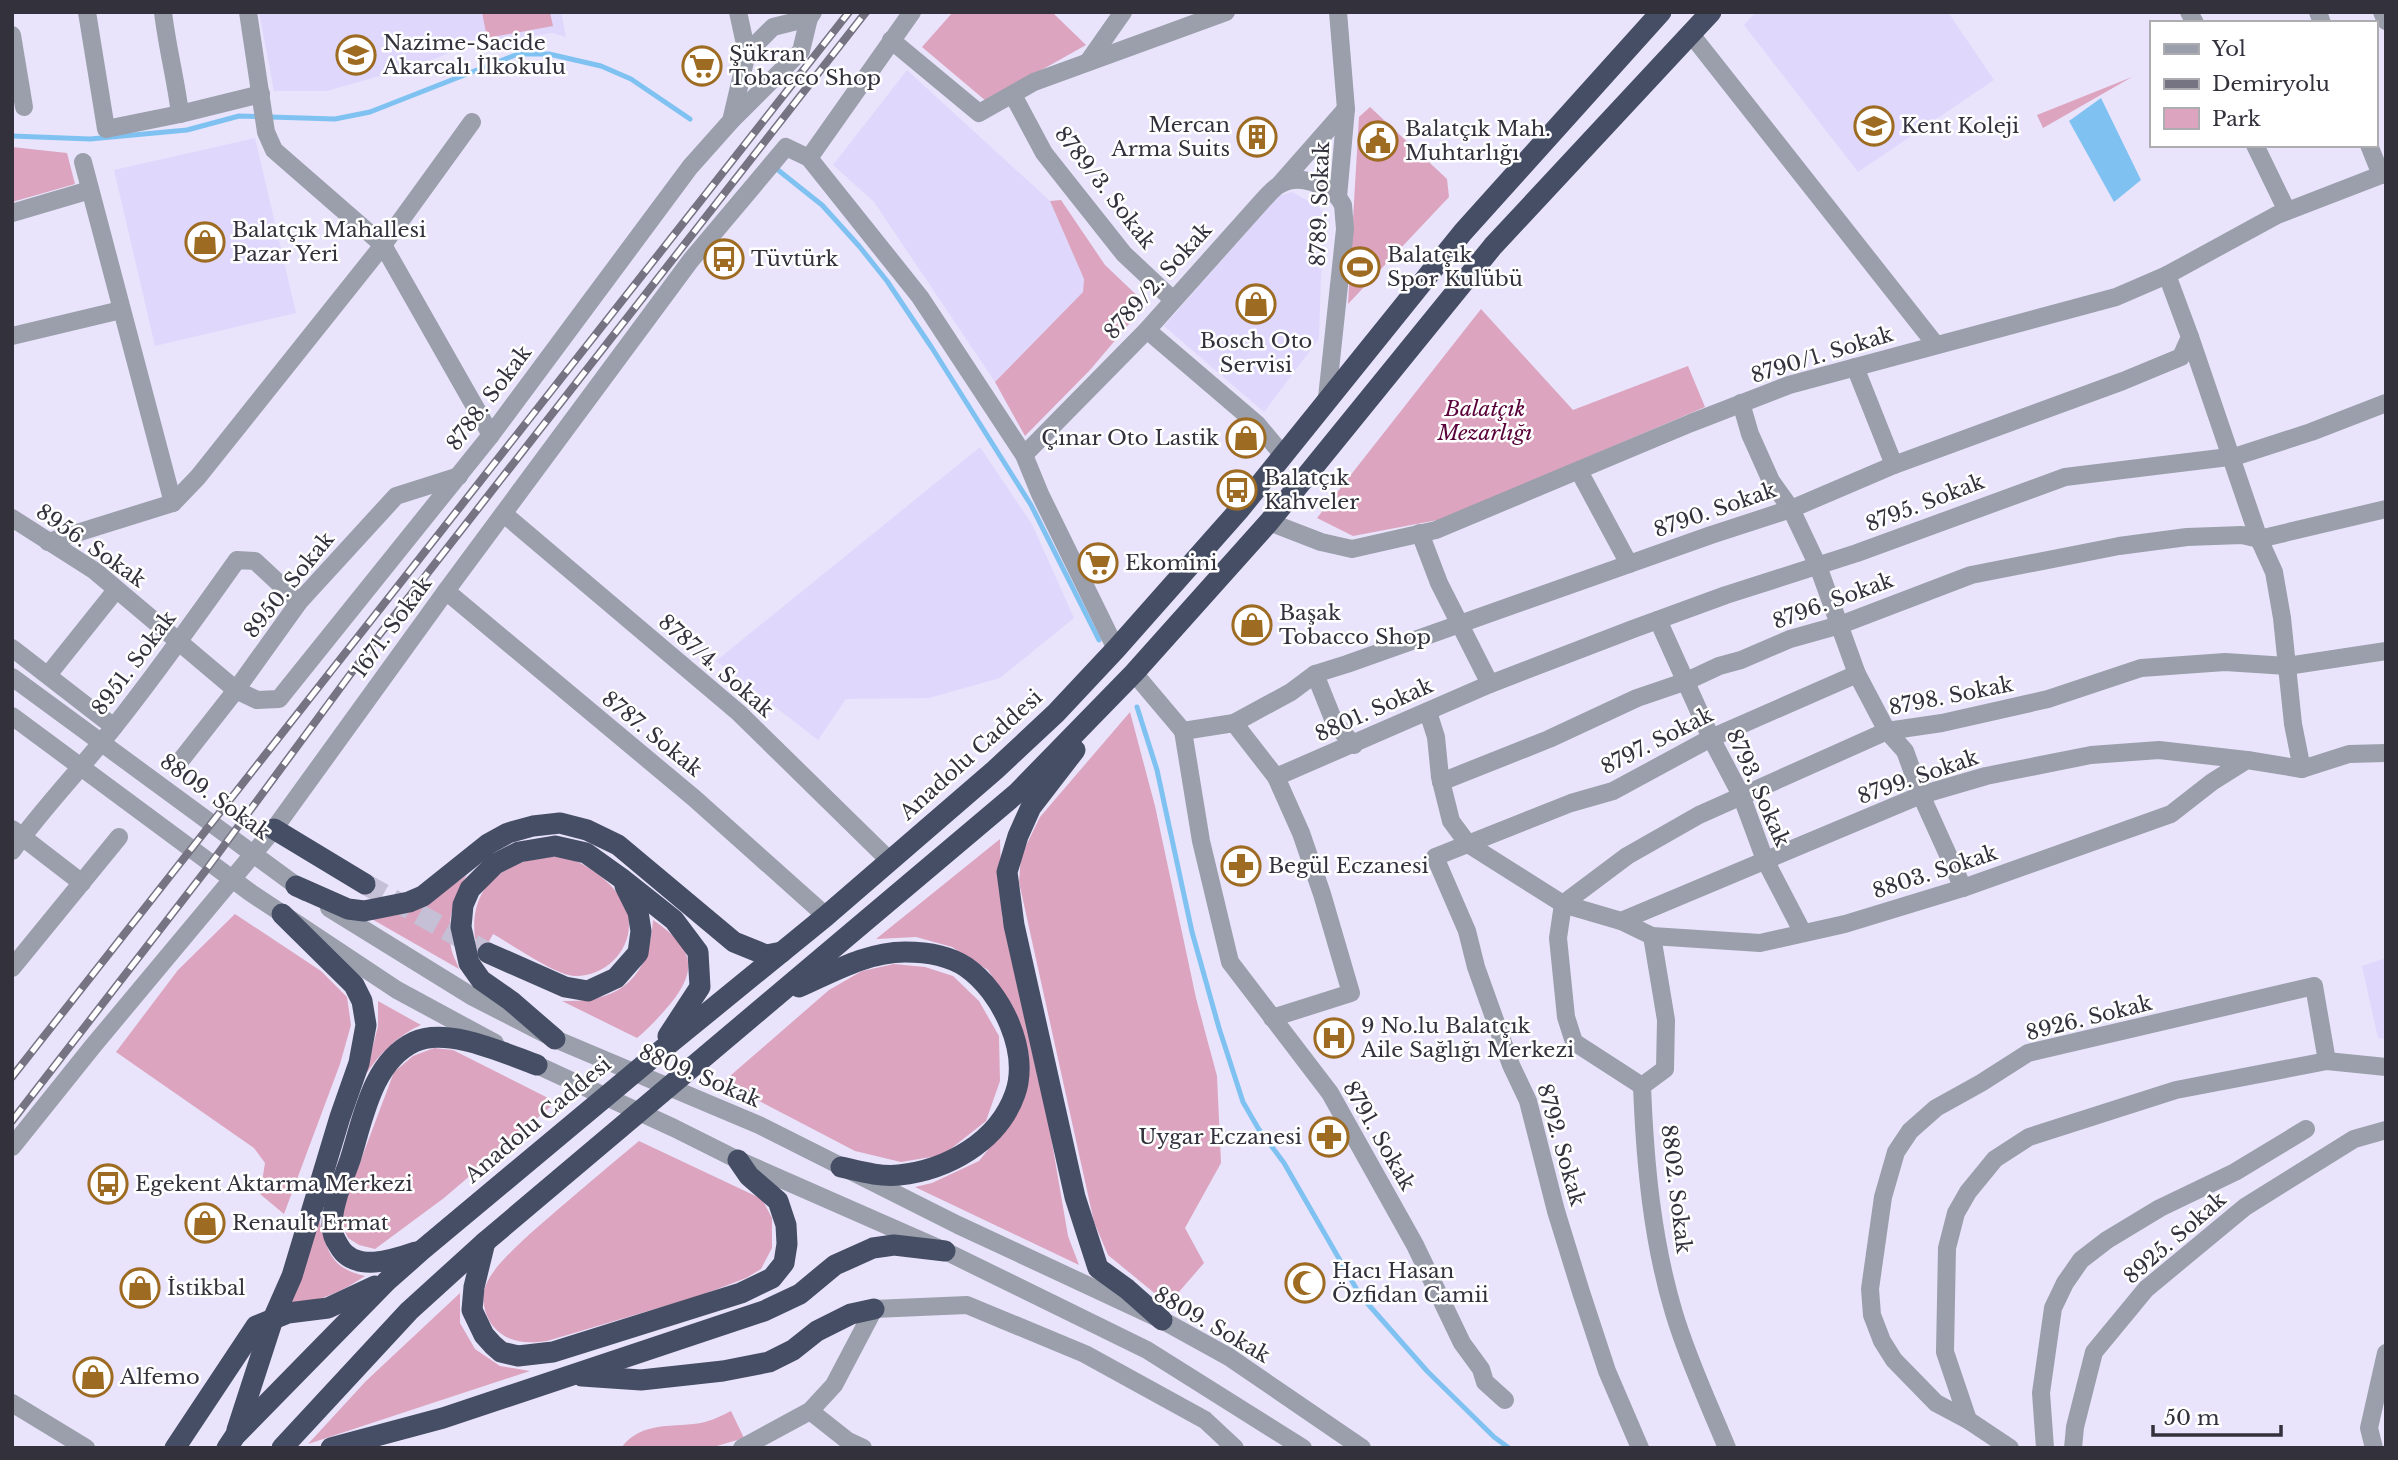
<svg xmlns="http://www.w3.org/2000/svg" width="2398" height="1460" font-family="'Libre Baskerville',serif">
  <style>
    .built { fill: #dfd8fc }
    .green { fill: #dca4be }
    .water { fill: #7fc2f2 }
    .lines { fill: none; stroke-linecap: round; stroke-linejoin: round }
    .stream { stroke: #7fc2f2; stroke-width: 5 }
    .highway-tunnel { stroke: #c5c0d6; stroke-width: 21; stroke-dasharray: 21 10; stroke-linecap: butt }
    .minor { stroke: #9a9fab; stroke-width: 18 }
    .highway { stroke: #454e65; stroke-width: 21 }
    .rail-casing { stroke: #767383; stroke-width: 8 }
    .rail { stroke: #fff; stroke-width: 5; stroke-dasharray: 16; stroke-linecap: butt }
    .labels { text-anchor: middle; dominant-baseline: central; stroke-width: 5; stroke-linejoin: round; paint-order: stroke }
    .poi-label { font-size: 21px; fill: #33313c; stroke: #fff; text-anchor: start }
    .street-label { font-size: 21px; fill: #33313c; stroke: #fff }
    .park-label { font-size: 21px; font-style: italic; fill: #590139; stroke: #fff }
  </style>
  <rect width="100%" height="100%" fill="#e9e4fc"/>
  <!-- built -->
  <g class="built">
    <polygon points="259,12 561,12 566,37 552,33 470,45 418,65 327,91 274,91"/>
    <polygon points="1756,12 1948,12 1994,80 1858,172 1744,25"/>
    <polygon points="907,70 1050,201 1084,279 1083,292 995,382 874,202 833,165"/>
    <polygon points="255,138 296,313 155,346 114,170"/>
    <polygon points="1292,192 1318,206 1327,217 1321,276 1319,339 1264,412 1164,326 1278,196"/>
    <polygon points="980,447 1032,524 1074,618 1000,678 929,698 846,699 818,740 716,661"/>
    <polygon points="2386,958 2386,1039 2378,1038 2362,966"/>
  </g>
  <!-- green -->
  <g class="green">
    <polygon points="482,12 550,12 553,26 487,38"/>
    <polygon points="953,12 1052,12 1086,45 986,101 922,47"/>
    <polygon points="2132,77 2043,128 2037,115"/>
    <polygon points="1370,107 1447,179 1449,197 1348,304 1359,117"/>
    <polygon points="12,147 67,153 75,184 12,202"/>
    <polygon points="1061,200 1105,265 1146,304 1090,370 1025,436 995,382 1083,292 1084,279 1050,201"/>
    <polygon points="1481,309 1573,410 1688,366 1705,407 1443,519 1353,536 1317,518"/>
    <polygon points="1130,712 1155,806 1196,998 1217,1076 1221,1163 1185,1228 1204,1263 1171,1301 1158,1296 1108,1255 1094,1222 1019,882 1021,856 1040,817"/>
    <polygon points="1000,839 1002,917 1050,1131 1068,1236 1079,1265 915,1187 932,1183 979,1161 1011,1121 1013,1009 988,970 952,947 916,937 876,939"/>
    <path d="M546,856C555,857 565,857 573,860C594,868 620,889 627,911C637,945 608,977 574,976C555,975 511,944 493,934L487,945L475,939C469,888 499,865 546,856Z"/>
    <path d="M467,875C454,894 446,924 451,947C452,955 457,962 459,969L370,918L405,914L421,908Z"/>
    <polygon points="235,914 321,971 347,997 351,1025 340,1064 284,1214 260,1194 265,1163 254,1148 116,1052 178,970"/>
    <path d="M653,920C690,945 701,966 671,1003C660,1016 650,1027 637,1038L562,1001C620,1003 649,978 653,920Z"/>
    <polygon points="894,964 925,967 953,976 979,1001 999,1036 1000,1081 986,1121 943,1155 901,1162 855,1151 723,1082 829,990 862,971"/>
    <path d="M378,1001L421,1025C397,1036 381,1052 366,1074L378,1026Z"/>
    <polygon points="434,1048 453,1050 556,1102 444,1198 375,1249 359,1245 348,1238 342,1225 344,1205 394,1072 413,1056"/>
    <path d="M639,1141L762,1199L772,1218V1248L761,1269L746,1278L702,1295L547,1341C526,1344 507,1343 493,1326C485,1316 480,1298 486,1285C492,1268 518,1245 532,1232C567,1201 603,1171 639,1141Z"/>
    <path d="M318,1216C327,1249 329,1268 365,1276C343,1291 322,1300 296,1305L291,1301Z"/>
    <polygon points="460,1293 460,1323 475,1349 500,1366 530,1371 308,1444 366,1381"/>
    <path d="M731,1411L744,1438L710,1448H621C643,1419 674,1429 705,1422C713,1420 723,1415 731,1411Z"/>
  </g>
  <!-- water -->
  <polygon class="water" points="2101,98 2141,180 2114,202 2069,121"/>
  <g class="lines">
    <!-- stream -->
    <g class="stream">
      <polyline points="12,136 90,139 187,130 239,116 335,119 370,112 518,54 549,54 601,66 631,79 690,119"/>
      <polyline points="778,170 822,205 859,246 887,281 932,348 1031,505 1099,640"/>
      <polyline points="1137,707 1157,770 1192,932 1219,1028 1243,1102 1258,1128 1284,1163 1360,1295 1427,1371 1494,1437 1509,1448"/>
    </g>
    <!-- highway-tunnel -->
    <polyline class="highway-tunnel" points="365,884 488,953"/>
    <!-- minor -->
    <g class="minor">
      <polyline points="87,12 106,129 180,114 261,94"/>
      <path d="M163,12C167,47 176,80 180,114"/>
      <polyline points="248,12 266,132 274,150 383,245 491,435"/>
      <polyline points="2189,12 2195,23"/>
      <polyline points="2318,12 2322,23"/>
      <polyline points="2382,12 2386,21"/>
      <polyline points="1690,33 1936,345"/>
      <polyline points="12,35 24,107"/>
      <polyline points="891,40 979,113 1034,82 1226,12"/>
      <polyline points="747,53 773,27 809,18 813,12"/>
      <polyline points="1088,62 1123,12"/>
      <polyline points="1013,95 1044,153 1124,254 1172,299"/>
      <polyline points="731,121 747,53 738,12"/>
      <polyline points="2255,145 2287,211"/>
      <polyline points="2369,145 2381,175"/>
      <polyline points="809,158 912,12"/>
      <polyline points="83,162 173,503"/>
      <polyline points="1280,184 1346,109"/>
      <polyline points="12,213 90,190"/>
      <polyline points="1147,330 1257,424 1282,454"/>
      <polyline points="12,336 121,310"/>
      <polyline points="2190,337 2259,539 2274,572 2282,618 2293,724 2302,769"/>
      <polyline points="1855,367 1894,465"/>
      <polyline points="1327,398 1345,229 1343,205 1338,197 1346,109 1338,12"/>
      <polyline points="1741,403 1750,434 1771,481 1791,509 1818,566 1857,674 1887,731 1905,751 1921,795 1963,888"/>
      <path d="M1024,455L1147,330L1264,199C1269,194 1274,187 1281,184C1300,173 1324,185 1338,197"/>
      <polyline points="1579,471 1629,564"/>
      <polyline points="504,514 739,713 890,861"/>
      <polyline points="12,518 95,571 236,690 257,700 279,699 491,435 690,167 731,121 801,51 809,18"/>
      <polyline points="1269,522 1321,542 1352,549 1436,530 1691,423 1789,385 2116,297 2167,275 2277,215 2386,173"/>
      <polyline points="1420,533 1439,583 1490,684"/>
      <polyline points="48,542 173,503 198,477 383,245 472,122"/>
      <polyline points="446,591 694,798 826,916"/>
      <polyline points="1658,620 1711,738 1741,795 1765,860 1803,933"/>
      <polyline points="12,648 114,727"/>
      <polyline points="1134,673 1183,731"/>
      <polyline points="1315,674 1335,724 1354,745"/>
      <polyline points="48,675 116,590"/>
      <polyline points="12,677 305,892"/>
      <polyline points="1428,712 1436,737 1440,777 1451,821 1468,844 1563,904 1621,921 1652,936 1760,943 1845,924 1963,888 2171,814 2212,782 2247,760 2302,769 2349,754 2386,753"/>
      <polyline points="12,716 251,893 397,990 495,1043"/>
      <polyline points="1234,723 1276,777 1301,833 1322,894 1351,993 1272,1018"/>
      <polyline points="1183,731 1234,723 1291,692 1315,674 1347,664 1711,535 1791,509 1894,465 2123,381 2181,357 2190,337 2167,275"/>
      <polyline points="1183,731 1201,841 1230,962 1330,1093 1415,1245 1462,1343 1481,1369 1485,1382 1505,1400"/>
      <polyline points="181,760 236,690 299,602 396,496 459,476"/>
      <polyline points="1276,777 1490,684 1633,629 1726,595 1857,553 2065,477 2237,456 2311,432 2386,403"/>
      <polyline points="1441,782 1549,739 1637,698 1687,681 1719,666 1741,660 1790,639 1840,625 1971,575 2119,546 2187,537 2242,535 2259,539 2386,509"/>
      <polyline points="12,829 82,883"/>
      <path d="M12,851C44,806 83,767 117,723C159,670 198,615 237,560L255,561L299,602"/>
      <polyline points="329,908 473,997 555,1039 759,1125 958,1225 1162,1320 1229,1357 1362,1448"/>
      <polyline points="1621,921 1921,795 1986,776 2091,755 2159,750 2247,760"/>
      <path d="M1652,936L1666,1020L1665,1069L1642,1086C1645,1163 1652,1240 1674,1313C1688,1360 1709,1404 1727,1448"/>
      <polyline points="12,968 119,837"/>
      <polyline points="526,1060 674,1128 738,1160 945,1251 1147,1350 1303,1448"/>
      <polyline points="1642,1086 1574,1042 1566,1017 1558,938 1563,904 1627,856 1699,815 1887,731 1942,723 2048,699 2141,668 2225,662 2287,666 2386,651"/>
      <polyline points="12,1147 93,1046 274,829 446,591 691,260 786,147 809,158 920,297 1024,455 1040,494 1116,649"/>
      <polyline points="12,1403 86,1448"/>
      <polyline points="810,1411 848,1441 863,1448"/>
      <polyline points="1968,1420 1945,1352 1947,1248 1956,1213 1968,1192 1995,1159 2029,1137 2176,1090 2327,1061 2386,1067"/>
      <polyline points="742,1448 810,1411 834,1385 874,1309 967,1305 1085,1354 1205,1420 1235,1448"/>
      <polyline points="1640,1448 1607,1371 1581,1292 1556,1211 1528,1101 1511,1065 1476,967 1467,931 1435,857 1571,803 1613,791 1711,738 1857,674"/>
      <polyline points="2010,1448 1968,1420 1936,1403 1894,1360 1882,1341 1872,1315 1870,1289 1883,1197 1896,1152 1910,1131 1936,1108 1981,1083 2028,1053 2314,986 2327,1061"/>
      <polyline points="2045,1448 2041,1393 2053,1308 2065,1283 2081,1260 2107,1240 2160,1208 2235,1172 2306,1129"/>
      <polyline points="2073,1448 2075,1427 2094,1352 2146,1289 2245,1207 2354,1139 2386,1130"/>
      <polyline points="2374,1448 2369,1428 2386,1353"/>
    </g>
    <!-- highway -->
    <g class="highway">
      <polyline points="1075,750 1031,807 1018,836 1007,872 1014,925 1075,1197 1098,1268 1127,1289 1162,1320"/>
      <polyline points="274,829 365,884"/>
      <polyline points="296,886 348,909 364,911 409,902 423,896 488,844 508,833 533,826 560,823 587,830 618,845 734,942 766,955 782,952"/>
      <polyline points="488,953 565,987 588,991 616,978 638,953 641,931 638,912 625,886"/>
      <path d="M799,987C833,972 867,952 905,952C926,952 948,955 966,967C1002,992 1030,1052 1015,1094C998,1142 947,1170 899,1175C879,1177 859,1171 841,1167"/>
      <polyline points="555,1039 511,1001 481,980 469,963 461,927 463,905 470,889 495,864 519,852 555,846 586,853 621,878 674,920 698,952 700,987 668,1036"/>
      <polyline points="485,1242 474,1287 472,1310 484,1335 493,1345 501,1352 518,1356 553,1352 741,1293 772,1278 784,1263 787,1244 786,1225 778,1201 749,1176 738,1160"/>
      <path d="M416,1252C393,1260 354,1273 339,1246C335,1240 332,1233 332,1226C332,1204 343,1180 350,1160C363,1119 372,1062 414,1042C447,1026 506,1054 537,1065"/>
      <polyline points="582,1376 641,1380 723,1371 769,1362 793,1350 817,1331 851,1314 874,1309"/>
      <polyline points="237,1430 273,1319 292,1276 340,1117 359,1063 366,1025 362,1001 354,985 282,914"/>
      <polyline points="175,1448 256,1326 288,1313 328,1308 375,1286"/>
      <polyline points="227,1448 235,1436 387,1281 422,1250 658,1053 826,916 995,770 1056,713 1116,649 1240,509 1463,232 1661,12"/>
      <polyline points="282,1448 409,1311 485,1242 1017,793 1134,673 1269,522 1493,246 1711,12"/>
      <polyline points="331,1448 443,1418 764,1311 800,1294 835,1265 873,1248 894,1245 945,1251"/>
    </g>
    <!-- rail casing -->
    <g class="rail-casing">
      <g id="rail">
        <polyline points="12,1077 849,12"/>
        <polyline points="12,1121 206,870 380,634 866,12"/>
      </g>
    </g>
    <!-- rail -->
    <use href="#rail" class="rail"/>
  </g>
  <!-- icons -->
  <defs>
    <g id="school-ring" transform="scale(2.0125)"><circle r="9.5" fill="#fff" stroke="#9e6b22" stroke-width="1.5"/><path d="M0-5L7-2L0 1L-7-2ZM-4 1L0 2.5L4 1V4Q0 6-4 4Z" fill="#9e6b22"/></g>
    <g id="supermarket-ring" transform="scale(2.0125)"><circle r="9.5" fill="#fff" stroke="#9e6b22" stroke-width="1.5"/><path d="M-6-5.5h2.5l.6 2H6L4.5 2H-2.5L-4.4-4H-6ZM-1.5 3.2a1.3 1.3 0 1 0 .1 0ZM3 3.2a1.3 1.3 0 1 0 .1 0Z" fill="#9e6b22"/></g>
    <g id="building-ring" transform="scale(2.0125)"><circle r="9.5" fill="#fff" stroke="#9e6b22" stroke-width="1.5"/><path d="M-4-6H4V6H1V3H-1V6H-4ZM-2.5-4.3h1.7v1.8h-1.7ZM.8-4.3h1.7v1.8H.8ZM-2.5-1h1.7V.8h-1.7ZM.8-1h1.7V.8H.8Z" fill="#9e6b22"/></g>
    <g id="civic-ring" transform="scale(2.0125)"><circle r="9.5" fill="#fff" stroke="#9e6b22" stroke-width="1.5"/><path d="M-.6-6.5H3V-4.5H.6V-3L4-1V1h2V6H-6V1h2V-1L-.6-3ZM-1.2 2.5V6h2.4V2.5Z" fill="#9e6b22"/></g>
    <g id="shop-ring" transform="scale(2.0125)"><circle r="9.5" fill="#fff" stroke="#9e6b22" stroke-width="1.5"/><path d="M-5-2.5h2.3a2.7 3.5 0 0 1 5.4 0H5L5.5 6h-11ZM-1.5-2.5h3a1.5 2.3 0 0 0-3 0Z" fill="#9e6b22"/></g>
    <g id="bus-ring" transform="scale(2.0125)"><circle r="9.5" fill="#fff" stroke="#9e6b22" stroke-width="1.5"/><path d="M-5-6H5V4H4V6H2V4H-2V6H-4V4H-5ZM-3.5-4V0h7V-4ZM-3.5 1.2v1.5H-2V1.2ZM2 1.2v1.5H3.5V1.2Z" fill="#9e6b22"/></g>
    <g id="stadium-ring" transform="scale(2.0125)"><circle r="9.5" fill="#fff" stroke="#9e6b22" stroke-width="1.5"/><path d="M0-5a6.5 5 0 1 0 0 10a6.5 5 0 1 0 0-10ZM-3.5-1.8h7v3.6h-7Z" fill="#9e6b22"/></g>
    <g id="pharmacy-ring" transform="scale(2.0125)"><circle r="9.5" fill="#fff" stroke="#9e6b22" stroke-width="1.5"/><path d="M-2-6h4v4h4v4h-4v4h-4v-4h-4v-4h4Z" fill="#9e6b22"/></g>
    <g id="hospital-ring" transform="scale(2.0125)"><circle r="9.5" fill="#fff" stroke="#9e6b22" stroke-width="1.5"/><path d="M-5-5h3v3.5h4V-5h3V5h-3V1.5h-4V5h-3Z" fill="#9e6b22"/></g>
    <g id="mosque-ring" transform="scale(2.0125)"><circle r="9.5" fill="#fff" stroke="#9e6b22" stroke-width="1.5"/><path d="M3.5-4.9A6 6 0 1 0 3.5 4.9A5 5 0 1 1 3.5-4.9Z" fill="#9e6b22"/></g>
  </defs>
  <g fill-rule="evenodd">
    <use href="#school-ring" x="356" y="55"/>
    <use href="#supermarket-ring" x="702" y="66"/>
    <use href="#school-ring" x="1874" y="126"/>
    <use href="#building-ring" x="1257" y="137"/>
    <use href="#civic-ring" x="1378" y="141"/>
    <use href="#shop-ring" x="205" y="242"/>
    <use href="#bus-ring" x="724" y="259"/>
    <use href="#stadium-ring" x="1360" y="267"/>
    <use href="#shop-ring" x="1256" y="304"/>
    <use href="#shop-ring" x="1246" y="438"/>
    <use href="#bus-ring" x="1237" y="490"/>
    <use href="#supermarket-ring" x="1098" y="563"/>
    <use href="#shop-ring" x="1252" y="625"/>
    <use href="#pharmacy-ring" x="1241" y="866"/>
    <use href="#hospital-ring" x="1334" y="1038"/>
    <use href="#pharmacy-ring" x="1329" y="1137"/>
    <use href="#bus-ring" x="108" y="1184"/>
    <use href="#shop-ring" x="205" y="1223"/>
    <use href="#mosque-ring" x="1305" y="1283"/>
    <use href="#shop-ring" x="140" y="1288"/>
    <use href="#shop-ring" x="93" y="1377"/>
  </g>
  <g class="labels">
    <!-- poi labels -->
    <g class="poi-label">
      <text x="383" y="43">Nazime-Sacide<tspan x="383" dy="24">Akarcalı İlkokulu</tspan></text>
      <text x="729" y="54">Şükran<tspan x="729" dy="24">Tobacco Shop</tspan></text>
      <text x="1230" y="125" text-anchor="end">Mercan<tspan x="1230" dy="24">Arma Suits</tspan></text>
      <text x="1901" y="126">Kent Koleji</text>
      <text x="1405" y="129">Balatçık Mah.<tspan x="1405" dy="24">Muhtarlığı</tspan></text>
      <text x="232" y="230">Balatçık Mahallesi<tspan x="232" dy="24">Pazar Yeri</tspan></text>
      <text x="1387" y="255">Balatçık<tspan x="1387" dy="24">Spor Kulübü</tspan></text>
      <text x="751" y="259">Tüvtürk</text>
      <text x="1256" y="341" text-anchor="middle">Bosch Oto<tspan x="1256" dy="24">Servisi</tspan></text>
      <text x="1219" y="438" text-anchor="end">Çınar Oto Lastik</text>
      <text x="1264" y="478">Balatçık<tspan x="1264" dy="24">Kahveler</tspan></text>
      <text x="1125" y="563">Ekomini</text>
      <text x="1279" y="613">Başak<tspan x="1279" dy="24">Tobacco Shop</tspan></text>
      <text x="1268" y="866">Begül Eczanesi</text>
      <text x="1361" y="1026">9 No.lu Balatçık<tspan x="1361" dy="24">Aile Sağlığı Merkezi</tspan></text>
      <text x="1302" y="1137" text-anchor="end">Uygar Eczanesi</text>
      <text x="135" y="1184">Egekent Aktarma Merkezi</text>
      <text x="232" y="1223">Renault Ermat</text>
      <text x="1332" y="1271">Hacı Hasan<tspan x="1332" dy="24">Özfidan Camii</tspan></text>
      <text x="167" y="1288">İstikbal</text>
      <text x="120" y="1377">Alfemo</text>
    </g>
    <!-- street labels -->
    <g class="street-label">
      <text transform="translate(1105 188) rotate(52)">8789/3. Sokak</text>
      <text transform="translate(1320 204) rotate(-88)">8789. Sokak</text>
      <text transform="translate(1158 281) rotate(-48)">8789/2. Sokak</text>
      <text transform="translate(1822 355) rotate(-17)">8790/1. Sokak</text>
      <text transform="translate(489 398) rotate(-53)">8788. Sokak</text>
      <text transform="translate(1925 503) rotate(-21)">8795. Sokak</text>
      <text transform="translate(1715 510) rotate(-19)">8790. Sokak</text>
      <text transform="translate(91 546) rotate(35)">8956. Sokak</text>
      <text transform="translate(289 585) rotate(-51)">8950. Sokak</text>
      <text transform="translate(1833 601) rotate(-20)">8796. Sokak</text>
      <text transform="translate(392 627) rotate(-54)">1671. Sokak</text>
      <text transform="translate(134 663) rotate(-53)">8951. Sokak</text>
      <text transform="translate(716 666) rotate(41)">8787/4. Sokak</text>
      <text transform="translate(1951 696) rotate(-11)">8798. Sokak</text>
      <text transform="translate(1374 710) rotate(-24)">8801. Sokak</text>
      <text transform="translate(652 734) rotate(39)">8787. Sokak</text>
      <text transform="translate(1657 741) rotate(-27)">8797. Sokak</text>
      <text transform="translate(971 755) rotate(-42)">Anadolu Caddesi</text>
      <text transform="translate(1918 777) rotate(-19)">8799. Sokak</text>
      <text transform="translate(1758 788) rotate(66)">8793. Sokak</text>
      <text transform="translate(215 797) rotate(36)">8809. Sokak</text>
      <text transform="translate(1935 872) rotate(-18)">8803. Sokak</text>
      <text transform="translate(2089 1018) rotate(-14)">8926. Sokak</text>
      <text transform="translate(700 1076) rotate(23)">8809. Sokak</text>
      <text transform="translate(538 1120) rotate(-40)">Anadolu Caddesi</text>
      <text transform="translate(1379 1136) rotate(60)">8791. Sokak</text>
      <text transform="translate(1561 1145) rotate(74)">8792. Sokak</text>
      <text transform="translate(1676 1189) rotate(83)">8802. Sokak</text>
      <text transform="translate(2175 1238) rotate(-41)">8925. Sokak</text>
      <text transform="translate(1212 1325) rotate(30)">8809. Sokak</text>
    </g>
    <!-- park labels -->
    <g class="park-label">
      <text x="1485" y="409">Balatçık<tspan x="1485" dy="24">Mezarlığı</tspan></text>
    </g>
  </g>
  <!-- border -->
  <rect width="2398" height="1460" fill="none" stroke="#33313c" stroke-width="28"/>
  <!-- legend -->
  <rect x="2150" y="21" width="228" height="126" fill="#ffffff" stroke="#adadb1" stroke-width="2"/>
  <rect x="2164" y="44" width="35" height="10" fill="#9a9fab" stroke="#adadb1" stroke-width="2"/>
  <text x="2212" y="56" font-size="21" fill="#33313c">Yol</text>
  <rect x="2164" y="79" width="35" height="10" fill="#767383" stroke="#adadb1" stroke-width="2"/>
  <text x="2212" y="91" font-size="21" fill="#33313c">Demiryolu</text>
  <rect x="2164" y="108" width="35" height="21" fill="#dca4be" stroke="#adadb1" stroke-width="2"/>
  <text x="2212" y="126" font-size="21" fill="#33313c">Park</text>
  <!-- scale -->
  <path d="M2153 1425v10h128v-10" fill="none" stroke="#33313c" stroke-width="3.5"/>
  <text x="2164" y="1425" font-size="21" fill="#33313c" stroke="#ffffff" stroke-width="5" paint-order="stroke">50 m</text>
</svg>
